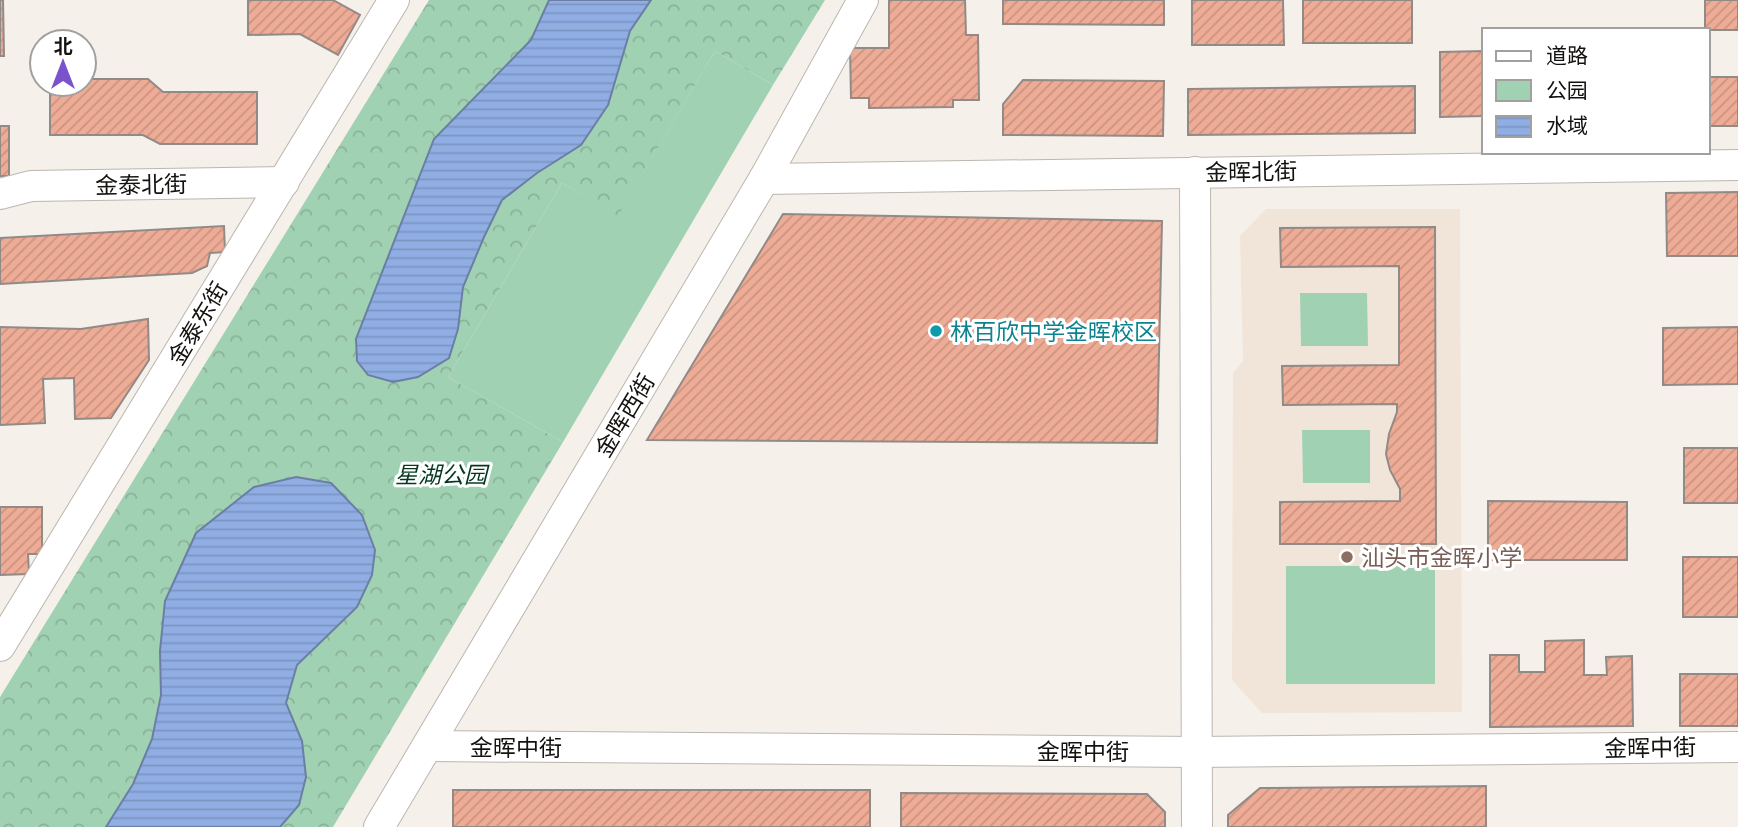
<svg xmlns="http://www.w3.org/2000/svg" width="1738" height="827" font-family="'Noto Serif','Noto Sans SC',serif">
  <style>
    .built { fill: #f1e5d9 }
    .green { fill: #a1d1b3 }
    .forest { fill: url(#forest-crowns) }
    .water { fill: url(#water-rules); stroke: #6b7fa4; stroke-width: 2 }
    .building { fill: url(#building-hatch); stroke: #928a87; stroke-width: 2 }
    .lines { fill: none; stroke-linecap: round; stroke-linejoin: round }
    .street-casing { stroke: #bcb6b0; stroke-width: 32 }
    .street { stroke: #fff; stroke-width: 30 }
    .culture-dot { fill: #0f9aa8; stroke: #fff; stroke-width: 2.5 }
    .education-dot { fill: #8d6e63; stroke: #fff; stroke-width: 2.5 }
    .labels { text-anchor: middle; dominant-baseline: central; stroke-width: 6; stroke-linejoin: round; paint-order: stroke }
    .street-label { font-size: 23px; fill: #141210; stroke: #fff }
    .culture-label { font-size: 23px; fill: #0d838f; stroke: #fff; text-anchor: start }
    .park-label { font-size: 23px; font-style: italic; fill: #043920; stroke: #fff }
    .education-label { font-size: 23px; fill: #785e54; stroke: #fff; text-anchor: start }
  </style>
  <defs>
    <pattern id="forest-crowns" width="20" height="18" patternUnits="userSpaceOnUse" patternTransform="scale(1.75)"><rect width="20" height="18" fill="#a1d1b3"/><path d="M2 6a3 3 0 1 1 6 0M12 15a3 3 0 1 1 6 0" fill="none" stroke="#8ab299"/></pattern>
    <pattern id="water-rules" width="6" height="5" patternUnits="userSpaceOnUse" patternTransform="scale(1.75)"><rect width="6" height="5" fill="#90aee4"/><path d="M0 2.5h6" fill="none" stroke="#7b95c3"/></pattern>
    <pattern id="building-hatch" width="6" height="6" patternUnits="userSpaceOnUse" patternTransform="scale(1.75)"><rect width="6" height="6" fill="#eeac96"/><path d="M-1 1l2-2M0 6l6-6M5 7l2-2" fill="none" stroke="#cb9380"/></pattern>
  </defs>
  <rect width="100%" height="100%" fill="#f6f0ea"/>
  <!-- built -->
  <polygon class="built" points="1266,209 1460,209 1462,712 1262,713 1232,680 1233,373 1243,361 1240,236"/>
  <!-- green -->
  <g class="green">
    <polygon points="715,51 773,85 563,442 448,377 562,183 618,215"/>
    <polygon points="1300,293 1367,293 1368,346 1301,346"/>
    <polygon points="1302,430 1370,430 1370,483 1303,483"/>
    <rect x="1286" y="566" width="149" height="118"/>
  </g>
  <!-- forest -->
  <path class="forest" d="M429,0H549L531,40L494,79L357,361L368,375L393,382L458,329L463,287L484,237L502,200L537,173L608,105L630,31L651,0H825L773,85L715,51L618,216L562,183L448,377L563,442L333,827H280L299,805L302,741L286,703L297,665L357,607L160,651C160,665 162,680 161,694C158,744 132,786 106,827H0V697Z"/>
  <!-- water -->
  <g class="water">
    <polygon points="549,0 651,0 630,31 608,105 581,145 537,173 502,200 484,237 463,287 458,329 449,358 418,377 393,382 368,375 357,361 356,339 434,139 531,40"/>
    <polygon points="296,477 331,483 362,515 375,550 372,575 357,607 297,665 286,703 302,741 306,777 299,805 280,827 106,827 133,784 152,739 161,695 160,651 165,601 196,533 254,487"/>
  </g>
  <!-- building -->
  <g class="building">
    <polygon points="0,0 3,0 4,56 0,56"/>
    <polygon points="248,0 333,0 360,15 338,55 300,34 248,35"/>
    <polygon points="889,0 965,0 966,35 978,35 979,100 953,100 953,107 869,108 869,98 851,98 850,48 889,48"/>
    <polygon points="1003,0 1164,0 1164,25 1003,24"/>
    <polygon points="1192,0 1283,0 1284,45 1192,45"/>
    <rect x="1303" y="0" width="109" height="43"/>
    <rect x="1705" y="0" width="33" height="30"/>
    <polygon points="1484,51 1484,116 1440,117 1440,52"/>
    <rect x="1710" y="77" width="28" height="49"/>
    <polygon points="84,79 148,79 163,92 257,92 257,144 160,144 143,135 50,135 50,84 84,84"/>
    <polygon points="1023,80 1164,81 1163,136 1003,135 1003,104"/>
    <polygon points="1415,86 1415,133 1188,135 1188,89"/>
    <rect x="0" y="126" width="9" height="50"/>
    <polygon points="1738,192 1738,256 1667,256 1666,193"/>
    <polygon points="783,214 1162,221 1157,443 647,440"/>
    <polygon points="224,226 225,252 210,253 207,266 192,273 0,284 0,238"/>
    <polygon points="1435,227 1436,544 1280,544 1280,502 1400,501 1400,489 1390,470 1386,454 1389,434 1397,412 1397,404 1283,405 1282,366 1399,365 1399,266 1281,267 1280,228"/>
    <polygon points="148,319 149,360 111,418 75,419 74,378 43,379 45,423 0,425 0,327 81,329"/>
    <polygon points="1738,327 1738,384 1663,385 1663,328"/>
    <rect x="1684" y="448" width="54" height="55"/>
    <polygon points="1488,501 1627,502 1627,560 1488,560"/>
    <polygon points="0,507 42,507 42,554 28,554 29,574 0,575"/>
    <rect x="1683" y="557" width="55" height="60"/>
    <polygon points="1584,640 1584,675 1607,675 1606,657 1632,656 1633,726 1490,727 1490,655 1519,655 1519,672 1545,672 1545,641"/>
    <rect x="1680" y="674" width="58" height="52"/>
    <polygon points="1486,786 1486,827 1228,827 1228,815 1260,788"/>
    <rect x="453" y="790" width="417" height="37"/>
    <polygon points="901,793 1147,794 1165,812 1165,827 901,827"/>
  </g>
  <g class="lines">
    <!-- street casing -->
    <g class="street-casing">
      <g id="street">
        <polyline points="1195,172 1197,827"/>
        <polyline points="764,179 1738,165"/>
        <polyline points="0,194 31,186 284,182"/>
        <polyline points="0,646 394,0"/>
        <polyline points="428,746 1197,752 1738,747"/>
        <polyline points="379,827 764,179 863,0"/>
      </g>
    </g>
    <!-- street -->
    <use href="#street" class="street"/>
  </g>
  <!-- markers -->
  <circle class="culture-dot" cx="936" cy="331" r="7"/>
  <circle class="education-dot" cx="1347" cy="557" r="7"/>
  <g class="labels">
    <!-- street labels -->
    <g class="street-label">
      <text transform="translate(1251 171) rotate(-1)">金晖北街</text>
      <text transform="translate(141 184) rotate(-1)">金泰北街</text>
      <text transform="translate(197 323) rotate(-59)">金泰东街</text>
      <text transform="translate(624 415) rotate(-59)">金晖西街</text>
      <text x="516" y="747">金晖中街</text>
      <text transform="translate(1650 747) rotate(-1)">金晖中街</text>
      <text x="1083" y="751">金晖中街</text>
    </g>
    <!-- culture labels -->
    <g class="culture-label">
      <text x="950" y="331">林百欣中学金晖校区</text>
    </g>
    <!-- park labels -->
    <g class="park-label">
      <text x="441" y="474">星湖公园</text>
    </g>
    <!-- education labels -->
    <g class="education-label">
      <text x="1361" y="557">汕头市金晖小学</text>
    </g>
  </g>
  <!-- legend -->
  <rect x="1482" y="28" width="228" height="126" fill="#ffffff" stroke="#a1a09f" stroke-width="2"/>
  <rect x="1496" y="51" width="35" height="10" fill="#ffffff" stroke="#a1a09f" stroke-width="2"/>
  <text x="1546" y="63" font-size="21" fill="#141210">道路</text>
  <rect x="1496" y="80" width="35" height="21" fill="#a1d1b3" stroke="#a1a09f" stroke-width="2"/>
  <text x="1546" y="98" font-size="21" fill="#141210">公园</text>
  <rect x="1496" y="116" width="35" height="21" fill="url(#water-rules)" stroke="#a1a09f" stroke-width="2"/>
  <text x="1546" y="133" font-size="21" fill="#141210">水域</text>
  <!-- north arrow -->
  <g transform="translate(63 63)"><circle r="33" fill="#ffffff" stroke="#a1a09f" stroke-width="2"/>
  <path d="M0-5L12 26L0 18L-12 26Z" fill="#7952cc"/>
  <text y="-10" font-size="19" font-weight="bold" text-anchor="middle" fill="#141210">北</text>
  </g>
</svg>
